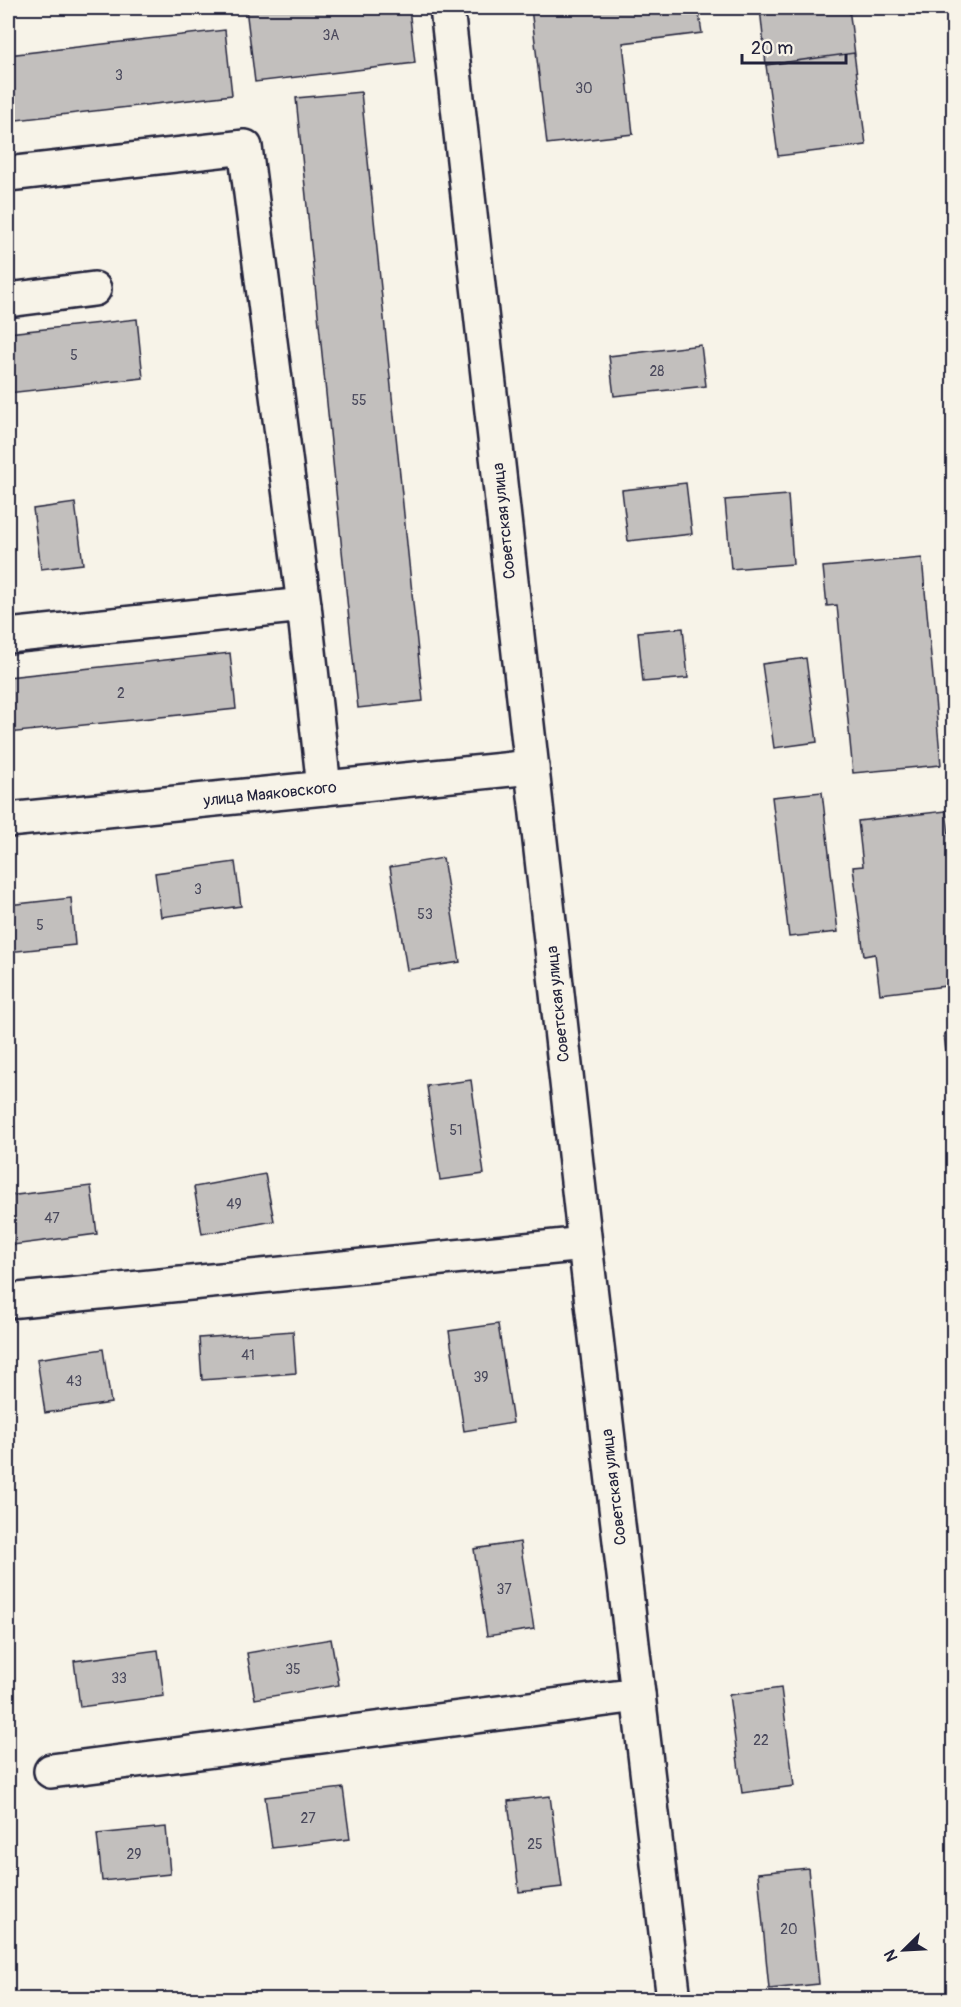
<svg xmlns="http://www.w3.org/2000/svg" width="961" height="2007" font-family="Pangolin,sans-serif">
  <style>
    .building { fill: #c2bfbd; stroke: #22223b; stroke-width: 1.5 }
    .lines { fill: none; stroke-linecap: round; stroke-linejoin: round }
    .minor-casing { stroke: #22223b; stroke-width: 38 }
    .minor { stroke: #f7f3e8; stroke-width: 33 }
    .labels { text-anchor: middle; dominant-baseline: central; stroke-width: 6; stroke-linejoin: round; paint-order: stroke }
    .number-label { font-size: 14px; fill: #4a495c }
    .street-label { font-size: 16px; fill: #22223b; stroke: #f7f3e8 }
  </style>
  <rect width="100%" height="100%" fill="#f7f3e8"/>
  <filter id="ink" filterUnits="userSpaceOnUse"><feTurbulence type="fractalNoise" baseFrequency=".0167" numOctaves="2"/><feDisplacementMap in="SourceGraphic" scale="12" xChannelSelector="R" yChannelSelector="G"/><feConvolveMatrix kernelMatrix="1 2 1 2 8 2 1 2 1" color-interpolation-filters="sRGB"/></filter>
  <g filter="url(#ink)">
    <!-- building -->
    <g class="building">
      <polygon points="246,8 409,8 415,63 255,82"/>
      <polygon points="531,8 698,8 702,33 623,43 633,134 547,144"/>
      <polygon points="760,8 849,8 855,55 766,65"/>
      <polygon points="225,30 232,95 8,121 8,55"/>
      <polygon points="854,53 866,145 778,156 766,65"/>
      <polygon points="361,92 423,701 358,708 296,98"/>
      <polygon points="137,319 143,378 8,393 8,333"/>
      <polygon points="701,345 706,386 614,396 609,356"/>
      <polygon points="686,483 692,534 628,541 622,490"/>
      <polygon points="788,495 793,564 731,569 725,500"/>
      <polygon points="75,503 83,564 41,569 33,509"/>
      <polygon points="922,558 941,765 853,773 837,605 827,606 823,567"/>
      <polygon points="683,628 688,678 643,682 638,632"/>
      <polygon points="230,653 236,709 8,733 8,677"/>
      <polygon points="806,658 817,742 774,748 762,664"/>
      <polygon points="822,792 838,932 789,937 772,797"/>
      <polygon points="946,811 954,874 954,985 880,994 875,954 864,956 853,867 863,866 858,821"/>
      <polygon points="443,858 460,962 407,970 390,867"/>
      <polygon points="235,862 241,906 161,917 155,873"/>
      <polygon points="71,898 75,945 8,952 8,905"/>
      <polygon points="954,1033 954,1128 944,1034"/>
      <polygon points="471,1080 484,1174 440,1180 427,1086"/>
      <polygon points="265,1174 274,1221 202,1234 194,1187"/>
      <polygon points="91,1186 97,1234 13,1245 8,1196"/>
      <polygon points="498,1324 513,1423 464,1431 449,1331"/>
      <polygon points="293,1331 296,1373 202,1380 199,1338"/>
      <polygon points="103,1349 111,1403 45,1413 37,1359"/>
      <polygon points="520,1542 534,1629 487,1636 474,1549"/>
      <polygon points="331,1639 339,1685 255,1699 247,1653"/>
      <polygon points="158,1650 164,1696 80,1707 74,1661"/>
      <polygon points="781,1688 794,1786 742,1793 729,1695"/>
      <polygon points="343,1788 350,1839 272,1848 265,1797"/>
      <polygon points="550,1796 562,1887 519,1892 508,1801"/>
      <polygon points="166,1827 170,1874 102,1881 97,1834"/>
      <polygon points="808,1868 819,1984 769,1989 758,1873"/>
    </g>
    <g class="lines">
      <!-- minor casing -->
      <g class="minor-casing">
        <g id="minor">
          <polyline points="447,8 585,1244 674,2000"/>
          <polyline points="8,174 245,147 304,605 324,788"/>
          <polyline points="8,300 94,289"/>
          <polyline points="8,636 304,605"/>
          <polyline points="8,820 532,767"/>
          <polyline points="8,1301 585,1244"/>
          <polyline points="51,1771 638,1695"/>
        </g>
      </g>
      <!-- minor -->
      <use href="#minor" class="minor"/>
    </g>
  </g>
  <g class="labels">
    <!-- number labels -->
    <g class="number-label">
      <text x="331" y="35">3А</text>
      <text x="119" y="75">3</text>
      <text x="584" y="88">30</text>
      <text x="74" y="355">5</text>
      <text x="657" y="371">28</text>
      <text x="359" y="400">55</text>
      <text x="121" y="693">2</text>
      <text x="198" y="889">3</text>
      <text x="425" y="914">53</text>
      <text x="40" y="925">5</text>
      <text x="456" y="1130">51</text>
      <text x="234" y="1204">49</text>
      <text x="52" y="1218">47</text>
      <text x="248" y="1355">41</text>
      <text x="481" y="1377">39</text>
      <text x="74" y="1381">43</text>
      <text x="504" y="1589">37</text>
      <text x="293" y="1669">35</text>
      <text x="119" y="1678">33</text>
      <text x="761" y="1740">22</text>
      <text x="308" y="1818">27</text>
      <text x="535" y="1844">25</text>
      <text x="134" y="1854">29</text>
      <text x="789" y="1929">20</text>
    </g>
    <!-- street labels -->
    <g class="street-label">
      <text transform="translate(504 521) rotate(-96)">Советская улица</text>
      <text transform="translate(270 794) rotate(-6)">улица Маяковского</text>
      <text transform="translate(558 1004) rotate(-96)">Советская улица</text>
      <text transform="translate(614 1487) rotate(-97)">Советская улица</text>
    </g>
  </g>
  <!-- margin -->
  <rect width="961" height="2007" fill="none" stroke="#f7f3e8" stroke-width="30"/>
  <rect x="15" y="15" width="931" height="1977" fill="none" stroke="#22223b" stroke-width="2" filter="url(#ink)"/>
  <!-- north arrow -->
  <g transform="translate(904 1950) rotate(246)" stroke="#f7f3e8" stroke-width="4.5" paint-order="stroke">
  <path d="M0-4.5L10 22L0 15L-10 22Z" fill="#22223b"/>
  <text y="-9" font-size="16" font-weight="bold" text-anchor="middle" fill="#22223b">N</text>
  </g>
  <!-- scale -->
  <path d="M742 54v9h104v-9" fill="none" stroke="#22223b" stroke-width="3"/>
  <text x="751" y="54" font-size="18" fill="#22223b" stroke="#f7f3e8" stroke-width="4.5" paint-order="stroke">20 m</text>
</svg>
